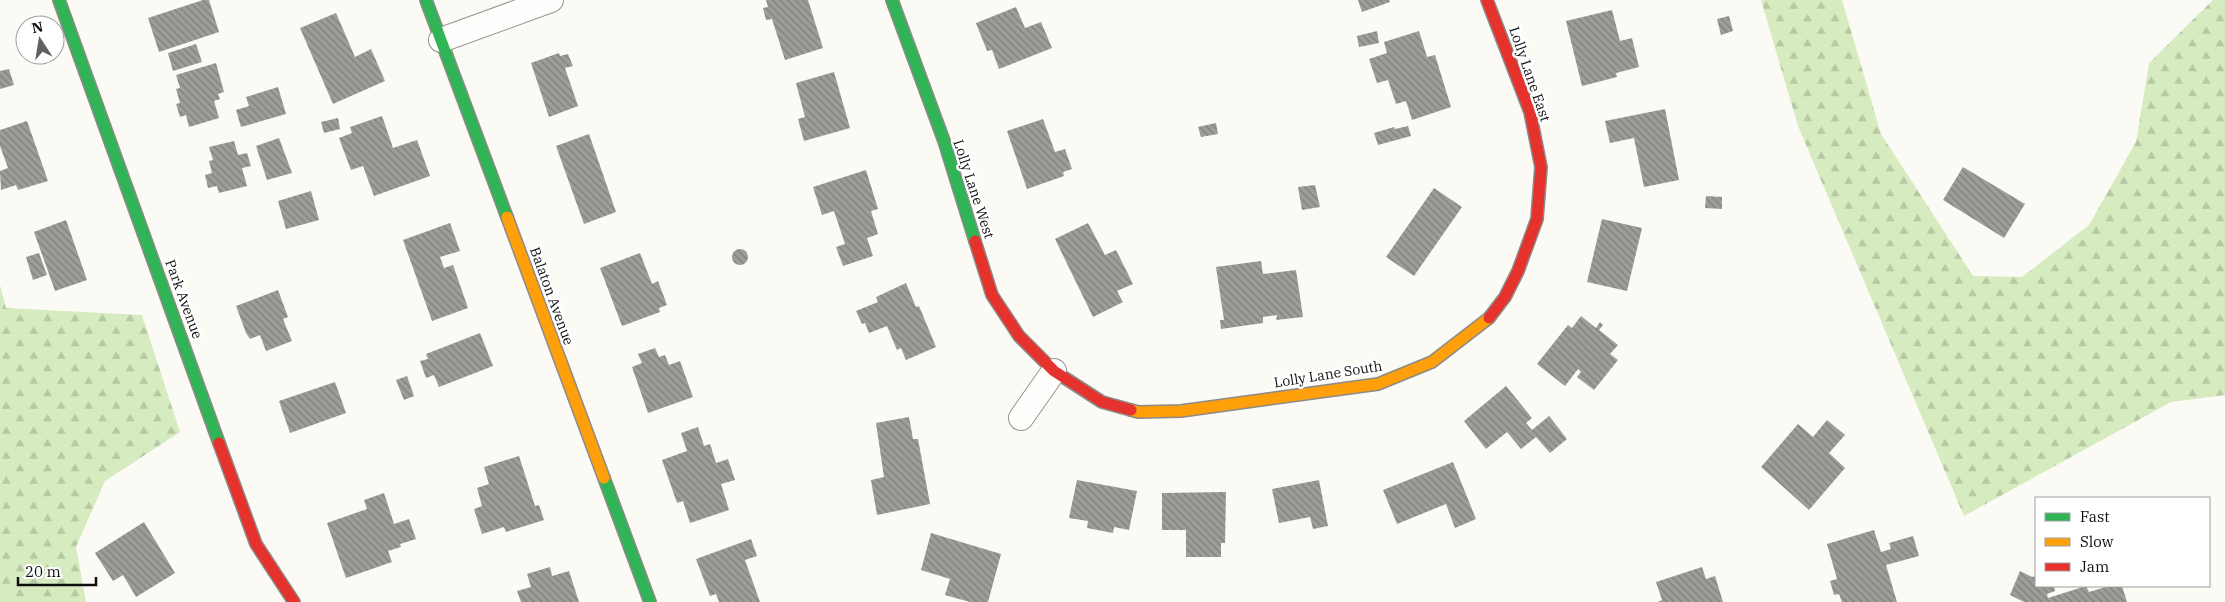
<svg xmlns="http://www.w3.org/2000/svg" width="2225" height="602" font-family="'IBM Plex Serif',serif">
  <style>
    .forest { fill: url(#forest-firs) }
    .building { fill: url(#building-back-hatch) }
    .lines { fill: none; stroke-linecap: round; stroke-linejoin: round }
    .street-casing { stroke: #969592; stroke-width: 26 }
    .fast-casing { stroke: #8c8b89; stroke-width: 14 }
    .slow-casing { stroke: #8c8b89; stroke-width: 14 }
    .jam-casing { stroke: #8c8b89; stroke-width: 14 }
    .street { stroke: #fffefd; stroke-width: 24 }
    .fast { stroke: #30b455; stroke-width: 11 }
    .slow { stroke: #ff9f0a; stroke-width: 11 }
    .jam { stroke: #e5322d; stroke-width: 11 }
    .labels { text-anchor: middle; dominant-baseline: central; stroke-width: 5; stroke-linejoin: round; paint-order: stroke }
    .street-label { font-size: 14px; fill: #0f0f0f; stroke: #fff }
  </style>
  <defs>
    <pattern id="forest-firs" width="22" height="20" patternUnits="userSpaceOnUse" patternTransform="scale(1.25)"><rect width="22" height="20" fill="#d6ebc0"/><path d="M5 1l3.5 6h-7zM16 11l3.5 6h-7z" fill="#b6c8a4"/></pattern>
    <pattern id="building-back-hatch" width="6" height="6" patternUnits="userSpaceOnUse" patternTransform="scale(1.25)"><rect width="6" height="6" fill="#9f9d99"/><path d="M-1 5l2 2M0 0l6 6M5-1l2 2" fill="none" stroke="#807e7b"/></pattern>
  </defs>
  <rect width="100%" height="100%" fill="#fcfaf4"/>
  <!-- forest -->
  <g class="forest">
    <polygon points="1761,0 1842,0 1881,134 1973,276 2022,277 2089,225 2136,142 2149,63 2213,0 2225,0 2225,395 2171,402 1964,516 1798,126"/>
    <polygon points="0,285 6,308 142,315 180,432 105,481 76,547 86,602 0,602"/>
  </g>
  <!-- building -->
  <g class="building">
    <polygon points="203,0 209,0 219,32 159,52 148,18"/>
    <polygon points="766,0 808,0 823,48 785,60 772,19 766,20 763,8 768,7"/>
    <polygon points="1358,0 1389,0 1390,2 1362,12"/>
    <polygon points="1016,7 1025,28 1041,22 1052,48 999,69 992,50 987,51 976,23"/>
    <polygon points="1612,10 1620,41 1632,38 1639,67 1616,73 1617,77 1582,86 1566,21"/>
    <polygon points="336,13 355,57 371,49 385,81 333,104 300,28"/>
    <polygon points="1729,16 1733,31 1721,35 1717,19"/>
    <polygon points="1377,31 1379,43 1359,47 1357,36"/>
    <polygon points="1419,31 1427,57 1435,55 1451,107 1412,120 1406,101 1396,104 1388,80 1377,83 1369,59 1387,53 1384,42"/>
    <polygon points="196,44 202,62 173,71 168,53"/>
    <polygon points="559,53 560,56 568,54 573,66 565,68 578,106 549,117 531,63"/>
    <polygon points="216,63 224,92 218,94 220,99 214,101 219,118 189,127 186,115 180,117 176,104 180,103 176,89 180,88 176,75"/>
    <polygon points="9,69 14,85 0,89 0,71"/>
    <polygon points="834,72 850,128 804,141 798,119 805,117 796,83"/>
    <polygon points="278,87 286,114 241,127 236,110 249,106 246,97"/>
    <polygon points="1665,109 1679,180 1644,187 1634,138 1610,143 1605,121"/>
    <polygon points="382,116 393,148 417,140 430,176 374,196 363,166 351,170 339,138 352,133 350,127"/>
    <polygon points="338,118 340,129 324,133 321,122"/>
    <polygon points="1043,119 1055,152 1065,149 1072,169 1063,172 1064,176 1027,189 1007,131"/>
    <polygon points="27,121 48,181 18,190 16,185 1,190 0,171 8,168 0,146 0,130"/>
    <polygon points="1216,123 1218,134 1201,137 1198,127"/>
    <polygon points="1408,126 1411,136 1378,145 1374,133 1394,127 1395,129"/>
    <polygon points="589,134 616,212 584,224 556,146"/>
    <polygon points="279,138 292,173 267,180 256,146"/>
    <polygon points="234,141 238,155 247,153 251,166 242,168 247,186 219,193 217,186 208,188 205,175 212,173 209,161 213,160 209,147"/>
    <polygon points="1963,167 2025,204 2004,238 1943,200"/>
    <polygon points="866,170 878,209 871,211 878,234 867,238 873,256 843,266 836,247 845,244 834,211 822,215 813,187"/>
    <polygon points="1315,185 1320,207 1302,210 1298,187"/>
    <polygon points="1434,188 1462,207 1414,276 1386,257"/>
    <polygon points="311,191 319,220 286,229 278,201"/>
    <polygon points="1706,196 1722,197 1722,209 1705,208"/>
    <polygon points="1602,219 1642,228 1627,291 1587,282"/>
    <polygon points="66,220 87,280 55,291 34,232"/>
    <polygon points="450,223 460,251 440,257 444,268 453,265 468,308 432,321 403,240"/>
    <polygon points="1088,223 1105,255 1116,250 1133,284 1117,291 1123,302 1093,317 1055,239"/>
    <circle cx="740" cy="257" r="8"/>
    <polygon points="39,253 47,275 33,280 26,257"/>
    <polygon points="640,253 652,284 658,281 667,305 659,308 660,312 622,326 600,268"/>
    <polygon points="1261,261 1263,274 1296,270 1303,317 1276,320 1277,315 1263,317 1263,323 1221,329 1220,320 1224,320 1216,267"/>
    <polygon points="906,283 916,307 919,306 936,347 906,360 901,348 897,350 887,326 869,333 865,323 862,324 856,311 878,302 876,297"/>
    <polygon points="278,290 288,317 283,319 292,341 266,351 260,335 250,339 246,333 236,306"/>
    <polygon points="1581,316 1596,328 1600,322 1603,325 1599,330 1618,345 1610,354 1618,360 1594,390 1577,377 1581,372 1578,369 1565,386 1537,364 1568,325 1572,328"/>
    <polygon points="480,333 493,366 439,387 434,375 426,378 420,361 428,359 426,354"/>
    <polygon points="655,348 659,357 665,355 669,365 680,361 693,397 648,413 632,367 642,363 638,354"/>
    <polygon points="407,376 414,396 404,400 396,380"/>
    <polygon points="335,382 346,413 290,433 279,401"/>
    <polygon points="1506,386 1532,418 1526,423 1532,430 1549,416 1567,439 1550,453 1536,437 1521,449 1507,432 1486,449 1464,421"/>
    <polygon points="909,417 913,439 918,439 930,504 877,515 871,480 884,477 876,423"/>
    <polygon points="1827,420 1845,435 1829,453 1845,468 1809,510 1761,467 1798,424 1813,437"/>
    <polygon points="698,427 704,446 710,444 716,463 728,459 735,480 721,484 729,510 690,523 683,501 677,503 662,460 687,451 681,433"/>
    <polygon points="519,456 535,506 539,505 544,520 506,532 504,527 482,534 474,509 482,506 477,488 489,484 484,467"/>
    <polygon points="1453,462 1476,519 1455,528 1446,504 1397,524 1383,490"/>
    <polygon points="1077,480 1137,491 1129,530 1114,527 1113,533 1087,528 1088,521 1069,518"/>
    <polygon points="1319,480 1328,526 1313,529 1310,517 1279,523 1272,489"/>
    <polygon points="1226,492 1225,543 1221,543 1221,557 1186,557 1186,530 1162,530 1162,493"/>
    <polygon points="384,493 394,524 409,519 416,539 400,544 401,547 388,551 392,562 346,578 327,523 367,509 364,500"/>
    <polygon points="144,522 175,573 136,597 123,575 113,581 95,553"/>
    <polygon points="1874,530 1881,552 1891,549 1889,543 1913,536 1919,556 1886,565 1897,602 1842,602 1839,594 1834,595 1830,581 1837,579 1827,544"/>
    <polygon points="931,533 1001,554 988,602 970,602 945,595 950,579 921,570"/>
    <polygon points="751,539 757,556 745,560 760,602 719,602 716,594 710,596 696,559"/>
    <polygon points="550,567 552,576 569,571 579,602 521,602 517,591 531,587 527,574"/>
    <polygon points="1702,567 1706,579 1715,576 1723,602 1658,602 1662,600 1656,582"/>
    <polygon points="2020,571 2032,577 2036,576 2036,586 2054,586 2055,591 2047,594 2048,598 2086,586 2089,592 2109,586 2122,586 2127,602 2024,602 2010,595"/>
  </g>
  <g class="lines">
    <!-- street casing -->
    <g class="street-casing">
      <g id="street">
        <polyline points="441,40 551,0"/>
        <polyline points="1021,418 1054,371"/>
      </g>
    </g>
    <!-- fast casing -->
    <g class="fast-casing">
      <g id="fast">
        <polyline points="59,0 219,443"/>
        <polyline points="426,0 507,217"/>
        <polyline points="892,0 944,141 975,241"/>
        <polyline points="604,478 650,602"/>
      </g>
    </g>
    <!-- slow casing -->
    <g class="slow-casing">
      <g id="slow">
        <polyline points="507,217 604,478"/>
        <polyline points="1131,410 1138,412 1181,411 1378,384 1432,362 1489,318"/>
      </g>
    </g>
    <!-- jam casing -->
    <g class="jam-casing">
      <g id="jam">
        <polyline points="1487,0 1530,112 1541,167 1537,219 1518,271 1505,297 1489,318"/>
        <polyline points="975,241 992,295 1019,336 1054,371 1102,402 1131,410"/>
        <polyline points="219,443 256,544 294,602"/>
      </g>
    </g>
    <!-- street -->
    <use href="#street" class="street"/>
    <!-- fast -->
    <use href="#fast" class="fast"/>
    <!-- slow -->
    <use href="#slow" class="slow"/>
    <!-- jam -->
    <use href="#jam" class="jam"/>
  </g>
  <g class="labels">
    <!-- street labels -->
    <g class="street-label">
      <text transform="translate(1530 74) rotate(71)">Lolly Lane East</text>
      <text transform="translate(974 189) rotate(72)">Lolly Lane West</text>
      <text transform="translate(552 296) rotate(70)">Balaton Avenue</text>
      <text transform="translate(184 299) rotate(70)">Park Avenue</text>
      <text transform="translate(1328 374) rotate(-9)">Lolly Lane South</text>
    </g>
  </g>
  <!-- legend -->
  <rect x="2035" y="497" width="175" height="90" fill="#ffffff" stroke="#9f9f9f"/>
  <rect x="2045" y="513" width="25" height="8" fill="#30b455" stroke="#9f9f9f"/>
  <text x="2080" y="522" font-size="15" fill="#0f0f0f">Fast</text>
  <rect x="2045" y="538" width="25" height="8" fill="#ff9f0a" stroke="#9f9f9f"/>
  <text x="2080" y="547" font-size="15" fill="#0f0f0f">Slow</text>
  <rect x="2045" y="563" width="25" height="8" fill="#e5322d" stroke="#9f9f9f"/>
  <text x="2080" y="572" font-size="15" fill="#0f0f0f">Jam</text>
  <!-- north arrow -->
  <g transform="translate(40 40) rotate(348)"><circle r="24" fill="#ffffff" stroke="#9f9f9f"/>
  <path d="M0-4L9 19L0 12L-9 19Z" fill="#62615f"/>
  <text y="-8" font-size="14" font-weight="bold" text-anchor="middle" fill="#0f0f0f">N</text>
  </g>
  <!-- scale -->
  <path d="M18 577v8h78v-8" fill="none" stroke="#0f0f0f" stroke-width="2.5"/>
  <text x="25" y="577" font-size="15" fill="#0f0f0f" stroke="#ffffff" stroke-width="4" paint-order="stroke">20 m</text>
</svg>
